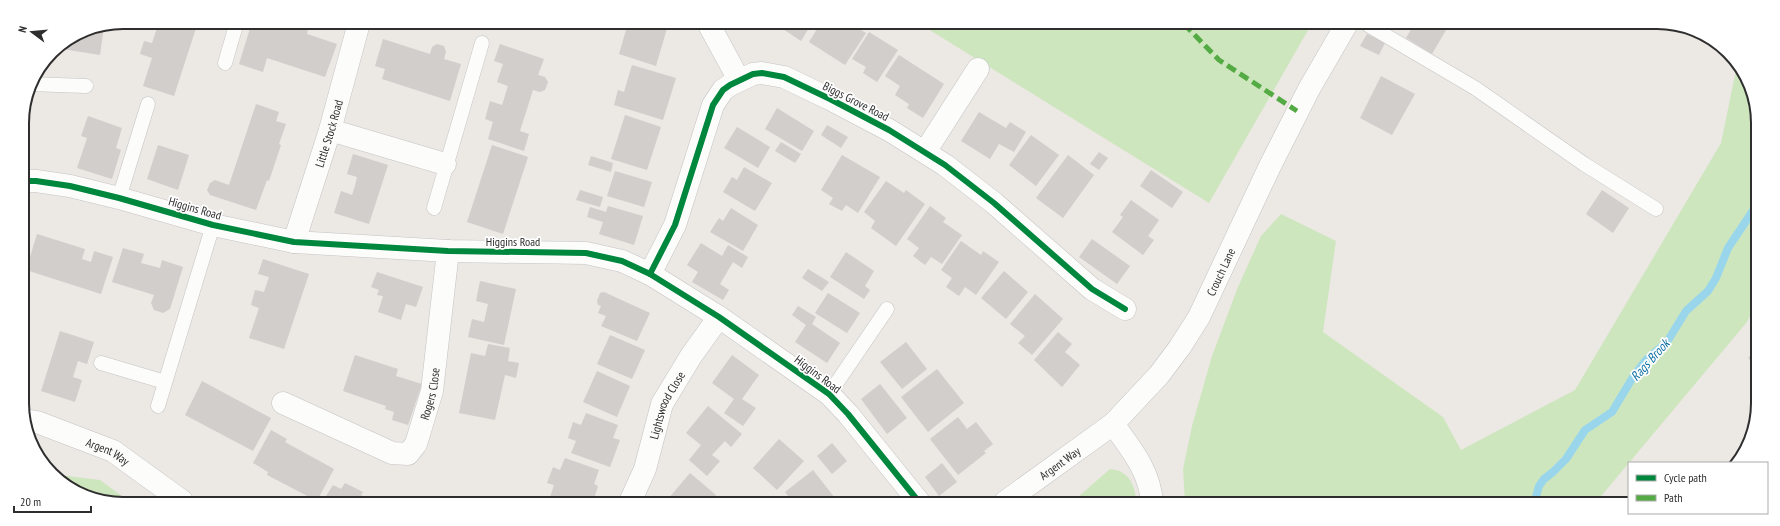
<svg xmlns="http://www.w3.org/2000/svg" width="1780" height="526" font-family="'PT Sans Narrow',sans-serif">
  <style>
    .green { fill: #cee6be }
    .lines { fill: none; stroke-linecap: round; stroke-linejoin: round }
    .stream { stroke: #99d6ec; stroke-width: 8 }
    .building { fill: #d1cecb }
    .lane-casing { stroke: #c5c4c5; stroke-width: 15 }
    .street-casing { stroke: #c5c4c5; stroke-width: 23 }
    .secondary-casing { stroke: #c5c4c5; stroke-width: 23 }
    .lane { stroke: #fcfcfb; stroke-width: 14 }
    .street { stroke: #fcfcfb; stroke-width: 22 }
    .secondary { stroke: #fcfcfb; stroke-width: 22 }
    .quiet { stroke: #54ab44; stroke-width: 5; stroke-dasharray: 10 5; stroke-linecap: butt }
    .cycleway-casing { stroke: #fff; stroke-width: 8 }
    .cycleway { stroke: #00873e; stroke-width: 6 }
    .labels { text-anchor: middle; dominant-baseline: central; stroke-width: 3.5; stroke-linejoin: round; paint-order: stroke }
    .street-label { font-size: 12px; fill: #2e2e2e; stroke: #fff }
    .water-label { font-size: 13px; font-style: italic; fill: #0d6fa3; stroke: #fff }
    .rim { fill: none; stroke: #2e2e2e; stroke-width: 2 }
  </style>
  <rect width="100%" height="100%" fill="#ece8e4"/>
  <!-- green -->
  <g class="green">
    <polygon points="920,24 1311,25 1209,203"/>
    <polygon points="1737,65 1756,103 1755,306 1747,322 1597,501 1597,504 1185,503 1183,469 1192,426 1212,356 1238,287 1261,236 1281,214 1336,241 1323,332 1443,417 1461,450 1575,390 1721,143"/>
    <path d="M1110,469C1130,471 1134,485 1137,503H1071Z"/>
    <polygon points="51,474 100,480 129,501 97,501"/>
  </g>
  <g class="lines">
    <!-- stream -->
    <polyline class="stream" points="1534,504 1539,486 1544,479 1553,472 1566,459 1585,430 1612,412 1633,377 1646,360 1667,342 1686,311 1708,291 1716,278 1728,248 1756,206"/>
  </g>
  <!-- building -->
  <g class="building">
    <polygon points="159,22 198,22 174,96 143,86 152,58 140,54 144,41 152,43"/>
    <polygon points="252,22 288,22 308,29 307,34 337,44 325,77 267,58 263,72 239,64"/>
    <polygon points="628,23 661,23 668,25 656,66 619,54"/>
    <polygon points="774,23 812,23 801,41"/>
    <polygon points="820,24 855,24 854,26 866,33 845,65 809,42"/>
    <polygon points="1411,25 1449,25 1432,54 1406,38 1413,26"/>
    <polygon points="104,26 100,55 56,48 84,30"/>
    <polygon points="869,32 898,50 877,82 863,73 866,67 852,59"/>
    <polygon points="1367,34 1385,43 1379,55 1360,46"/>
    <polygon points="383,39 430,54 432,47 437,44 444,46 446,52 444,59 461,64 450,101 382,79 385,69 375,66"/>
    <polygon points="500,44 544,59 538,75 545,77 548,82 545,90 540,92 533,90 520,131 529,134 524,151 488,139 493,122 485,119 490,101 502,105 508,86 497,82 503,64 494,61"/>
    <polygon points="899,55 944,84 923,118 907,108 909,104 895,95 900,86 885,76"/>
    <polygon points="632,65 676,78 663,120 614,105 618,90 624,92"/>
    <polygon points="1381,76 1415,94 1392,135 1360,118"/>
    <polygon points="256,104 279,112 276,121 286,124 279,144 281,145 269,181 267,180 256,210 210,195 207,190 210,183 215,180 229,185"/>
    <polygon points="777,108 814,131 802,151 765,129"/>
    <polygon points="979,112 1006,128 1010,122 1026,132 1014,152 999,144 990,159 961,141"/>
    <polygon points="625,115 661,127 647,170 611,159"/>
    <polygon points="88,116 122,128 116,148 121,150 112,179 77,168 87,138 81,136"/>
    <polygon points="827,125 848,137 841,148 821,135"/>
    <polygon points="737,127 770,147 758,168 724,148"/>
    <polygon points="1031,135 1059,155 1036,186 1009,165"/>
    <polygon points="781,142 801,154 795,163 775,151"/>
    <polygon points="158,145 189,155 178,190 147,179"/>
    <polygon points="492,145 528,157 503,234 467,222"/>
    <polygon points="1099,152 1108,158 1099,170 1090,164"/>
    <polygon points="353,154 388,165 369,224 334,213 341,191 352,195 355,186 357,177 347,174"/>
    <polygon points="842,155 880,177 858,213 846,205 842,211 829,204 833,198 821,190"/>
    <polygon points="1068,155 1094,175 1063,218 1036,198"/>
    <polygon points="591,156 613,163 611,172 588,165"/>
    <polygon points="744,167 772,183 755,211 723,192 732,177 737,180"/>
    <polygon points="1151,170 1183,192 1172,208 1140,186"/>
    <polygon points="615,171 652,182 644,207 607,196"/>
    <polygon points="886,181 904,193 906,190 925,204 896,246 871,228 875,221 864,212"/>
    <polygon points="580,190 603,197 600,207 576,200"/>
    <polygon points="1602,190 1629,208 1613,233 1586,214"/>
    <polygon points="1131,200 1159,220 1148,236 1154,240 1143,255 1112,232 1123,217 1120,215"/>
    <polygon points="608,206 643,216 634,245 599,234 603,222 587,217 590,207 606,212"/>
    <polygon points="930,206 946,218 943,222 962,235 942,264 931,257 925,265 913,256 919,248 907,239"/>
    <polygon points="731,208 758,225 743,251 710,232 719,218 723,221"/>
    <polygon points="37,234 85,249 82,259 91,262 94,251 113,257 101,294 26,270"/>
    <polygon points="1092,239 1130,266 1117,284 1079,257"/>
    <polygon points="961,241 981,255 983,251 999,262 976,295 965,287 959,296 946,287 952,278 941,270"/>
    <polygon points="701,243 722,256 728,245 748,257 742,268 733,262 720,284 729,290 723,300 692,282 698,272 687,265"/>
    <polygon points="123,248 144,254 141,263 160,268 162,260 183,267 170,309 163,313 154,310 151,303 154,295 112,282"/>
    <polygon points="846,252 874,271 865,286 870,290 864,299 830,277"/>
    <polygon points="263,259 309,274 284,349 249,338 259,308 251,305 255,290 264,292 269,277 258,274"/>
    <polygon points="808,269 829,282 822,291 802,278"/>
    <polygon points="1004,271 1028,292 1006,319 981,298"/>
    <polygon points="377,272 423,287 416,307 406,304 401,320 378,312 383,296 377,295 379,290 371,287"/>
    <polygon points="480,281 516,289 504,345 468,337 472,319 484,322 488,304 476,301"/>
    <polygon points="604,292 650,313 637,341 601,326 606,316 598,313 601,306 598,305 597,301 600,293"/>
    <polygon points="828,293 860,313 847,333 815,313"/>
    <polygon points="1035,294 1063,319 1032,355 1018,343 1025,336 1010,324"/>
    <polygon points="798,306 816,317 812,324 840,343 827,363 795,342 806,325 792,315"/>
    <polygon points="60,331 94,342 87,364 78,361 73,377 82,380 75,402 41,391"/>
    <polygon points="1058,332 1072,344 1065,352 1080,365 1062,387 1034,360"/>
    <polygon points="610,335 645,350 632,379 597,364"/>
    <polygon points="906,342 927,369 902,389 880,362"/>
    <polygon points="488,344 510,348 508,361 519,363 516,378 505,375 495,420 459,413 471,353 485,356"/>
    <polygon points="1755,350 1755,365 1748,358"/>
    <polygon points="355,355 398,369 396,376 422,384 408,425 392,420 394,412 385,409 386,406 343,391"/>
    <polygon points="732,355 759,375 742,399 756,408 743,426 724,413 734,399 712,383"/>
    <polygon points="937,369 964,403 928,432 901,397"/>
    <polygon points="597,371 630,386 617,417 583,402"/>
    <polygon points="202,381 271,418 253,451 185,415"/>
    <polygon points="880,384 907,418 887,434 861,399"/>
    <polygon points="708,406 742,434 731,447 725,441 712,455 720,461 707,476 689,460 701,445 686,433"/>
    <polygon points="586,413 618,425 613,438 620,440 610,467 571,453 576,441 568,438 573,422 581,425"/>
    <polygon points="958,417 967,429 976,422 993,444 984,451 986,453 958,475 930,439"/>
    <polygon points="271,430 287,439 285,442 334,469 317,501 267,475 268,472 253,463"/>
    <polygon points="779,439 804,461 777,490 753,468"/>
    <polygon points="832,443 847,461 832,474 817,456"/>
    <polygon points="565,458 599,470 594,484 598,486 593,502 563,502 550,497 554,485 547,483 553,467 560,470"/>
    <polygon points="942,463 957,482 939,496 925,477"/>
    <polygon points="813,470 838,502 793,502 785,492"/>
    <polygon points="690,473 716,495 711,502 672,502 668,499"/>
    <polygon points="345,483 363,492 361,495 372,501 323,501 333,485 341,489"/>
  </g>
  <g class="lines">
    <!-- lane casing -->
    <g class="lane-casing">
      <g id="lane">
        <polyline points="1368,25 1475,88 1584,164 1656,209"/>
        <polyline points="225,63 237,22"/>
        <polyline points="30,84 86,86"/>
        <polyline points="119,198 148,104"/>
        <polyline points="434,208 482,43"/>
        <polyline points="101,363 165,382"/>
        <polyline points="829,394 887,309"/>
        <polyline points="158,406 213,225"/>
      </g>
    </g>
    <!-- street casing -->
    <g class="street-casing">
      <g id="street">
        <polyline points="708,23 739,80"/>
        <polyline points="330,130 445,164"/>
        <polyline points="925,152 978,69"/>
        <polyline points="23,181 36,181 70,186 119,198 213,225 294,242 448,251 586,253 622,261 650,274 719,317 829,394 848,414 919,502"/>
        <path id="s1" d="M294,242L330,130L359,23"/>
        <polyline points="650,274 675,225 713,105 723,90 730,85 753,74 762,73 784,77 830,99 889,130 945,165 994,203 1092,289 1125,309"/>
        <path id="s2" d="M283,403L392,453L408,454L416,444L432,391L448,251"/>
        <path id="s3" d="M630,502L645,469L662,404L691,356L719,317"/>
      </g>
    </g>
    <!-- secondary casing -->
    <g class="secondary-casing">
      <g id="secondary">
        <path id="s4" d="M24,420L37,422L113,451L182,501"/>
        <path d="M1113,424C1131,449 1150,471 1152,503"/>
        <path id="s5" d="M1005,502L1113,424L1159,375L1180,347L1199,317L1270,166L1309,89L1346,25"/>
      </g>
    </g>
    <!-- lane -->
    <use href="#lane" class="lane"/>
    <!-- street -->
    <use href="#street" class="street"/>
    <!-- secondary -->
    <use href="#secondary" class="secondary"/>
    <!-- quiet -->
    <polyline class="quiet" points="1184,24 1219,60 1297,111"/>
    <!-- cycleway casing -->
    <g class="cycleway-casing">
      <g id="cycleway">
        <polyline points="23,181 36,181 70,186 119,198 213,225 294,242 448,251 586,253 622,261 650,274 719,317 829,394 848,414 919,502"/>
        <polyline points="650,274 675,225 713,105 723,90 730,85 753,74 762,73 784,77 830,99 889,130 945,165 994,203 1092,289 1125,309"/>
      </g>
    </g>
    <!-- cycleway -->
    <use href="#cycleway" class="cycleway"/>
  </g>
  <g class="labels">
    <!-- street labels -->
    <g class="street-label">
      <text transform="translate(856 101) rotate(27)">Biggs Grove Road</text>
      <text stroke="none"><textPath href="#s1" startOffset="114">Little Stock Road</textPath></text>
      <text transform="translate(195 208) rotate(16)">Higgins Road</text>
      <text x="513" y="241">Higgins Road</text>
      <text stroke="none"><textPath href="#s5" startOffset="321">Crouch Lane</textPath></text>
      <text transform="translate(818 374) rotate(37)">Higgins Road</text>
      <text stroke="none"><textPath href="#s2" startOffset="201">Rogers Close</textPath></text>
      <text stroke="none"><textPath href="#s3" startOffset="104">Lightswood Close</textPath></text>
      <text stroke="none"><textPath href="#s4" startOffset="90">Argent Way</textPath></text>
      <text stroke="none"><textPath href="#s5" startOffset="67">Argent Way</textPath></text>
    </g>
    <!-- water labels -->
    <g class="water-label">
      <text transform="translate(1650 360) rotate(-48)">Rags Brook</text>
    </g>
  </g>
  <!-- crop -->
  <path d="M0 0H1780V526H0ZM123 29H1657A94 94 0 0 1 1751 123V403A94 94 0 0 1 1657 497H123A94 94 0 0 1 29 403V123A94 94 0 0 1 123 29Z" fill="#fff" fill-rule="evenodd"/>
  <path class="rim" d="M123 29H1657A94 94 0 0 1 1751 123V403A94 94 0 0 1 1657 497H123A94 94 0 0 1 29 403V123A94 94 0 0 1 123 29Z"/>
  <!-- legend -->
  <rect x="1628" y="462" width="140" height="52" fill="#ffffff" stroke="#ababab"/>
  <rect x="1636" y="475" width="20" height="6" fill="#00873e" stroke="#ababab"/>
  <text x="1664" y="482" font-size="12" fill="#2e2e2e">Cycle path</text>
  <rect x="1636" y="495" width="20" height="6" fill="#54ab44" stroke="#ababab"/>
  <text x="1664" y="502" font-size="12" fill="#2e2e2e">Path</text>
  <!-- north arrow -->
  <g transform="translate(32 32) rotate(286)" stroke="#ffffff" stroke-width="3" paint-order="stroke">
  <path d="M0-3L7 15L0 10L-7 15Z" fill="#2e2e2e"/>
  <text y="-6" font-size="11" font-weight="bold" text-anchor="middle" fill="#2e2e2e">N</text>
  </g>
  <!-- scale -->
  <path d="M14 506v6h77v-6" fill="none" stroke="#2e2e2e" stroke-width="2"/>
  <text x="20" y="506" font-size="12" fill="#2e2e2e" stroke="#ffffff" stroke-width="3" paint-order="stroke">20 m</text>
</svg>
